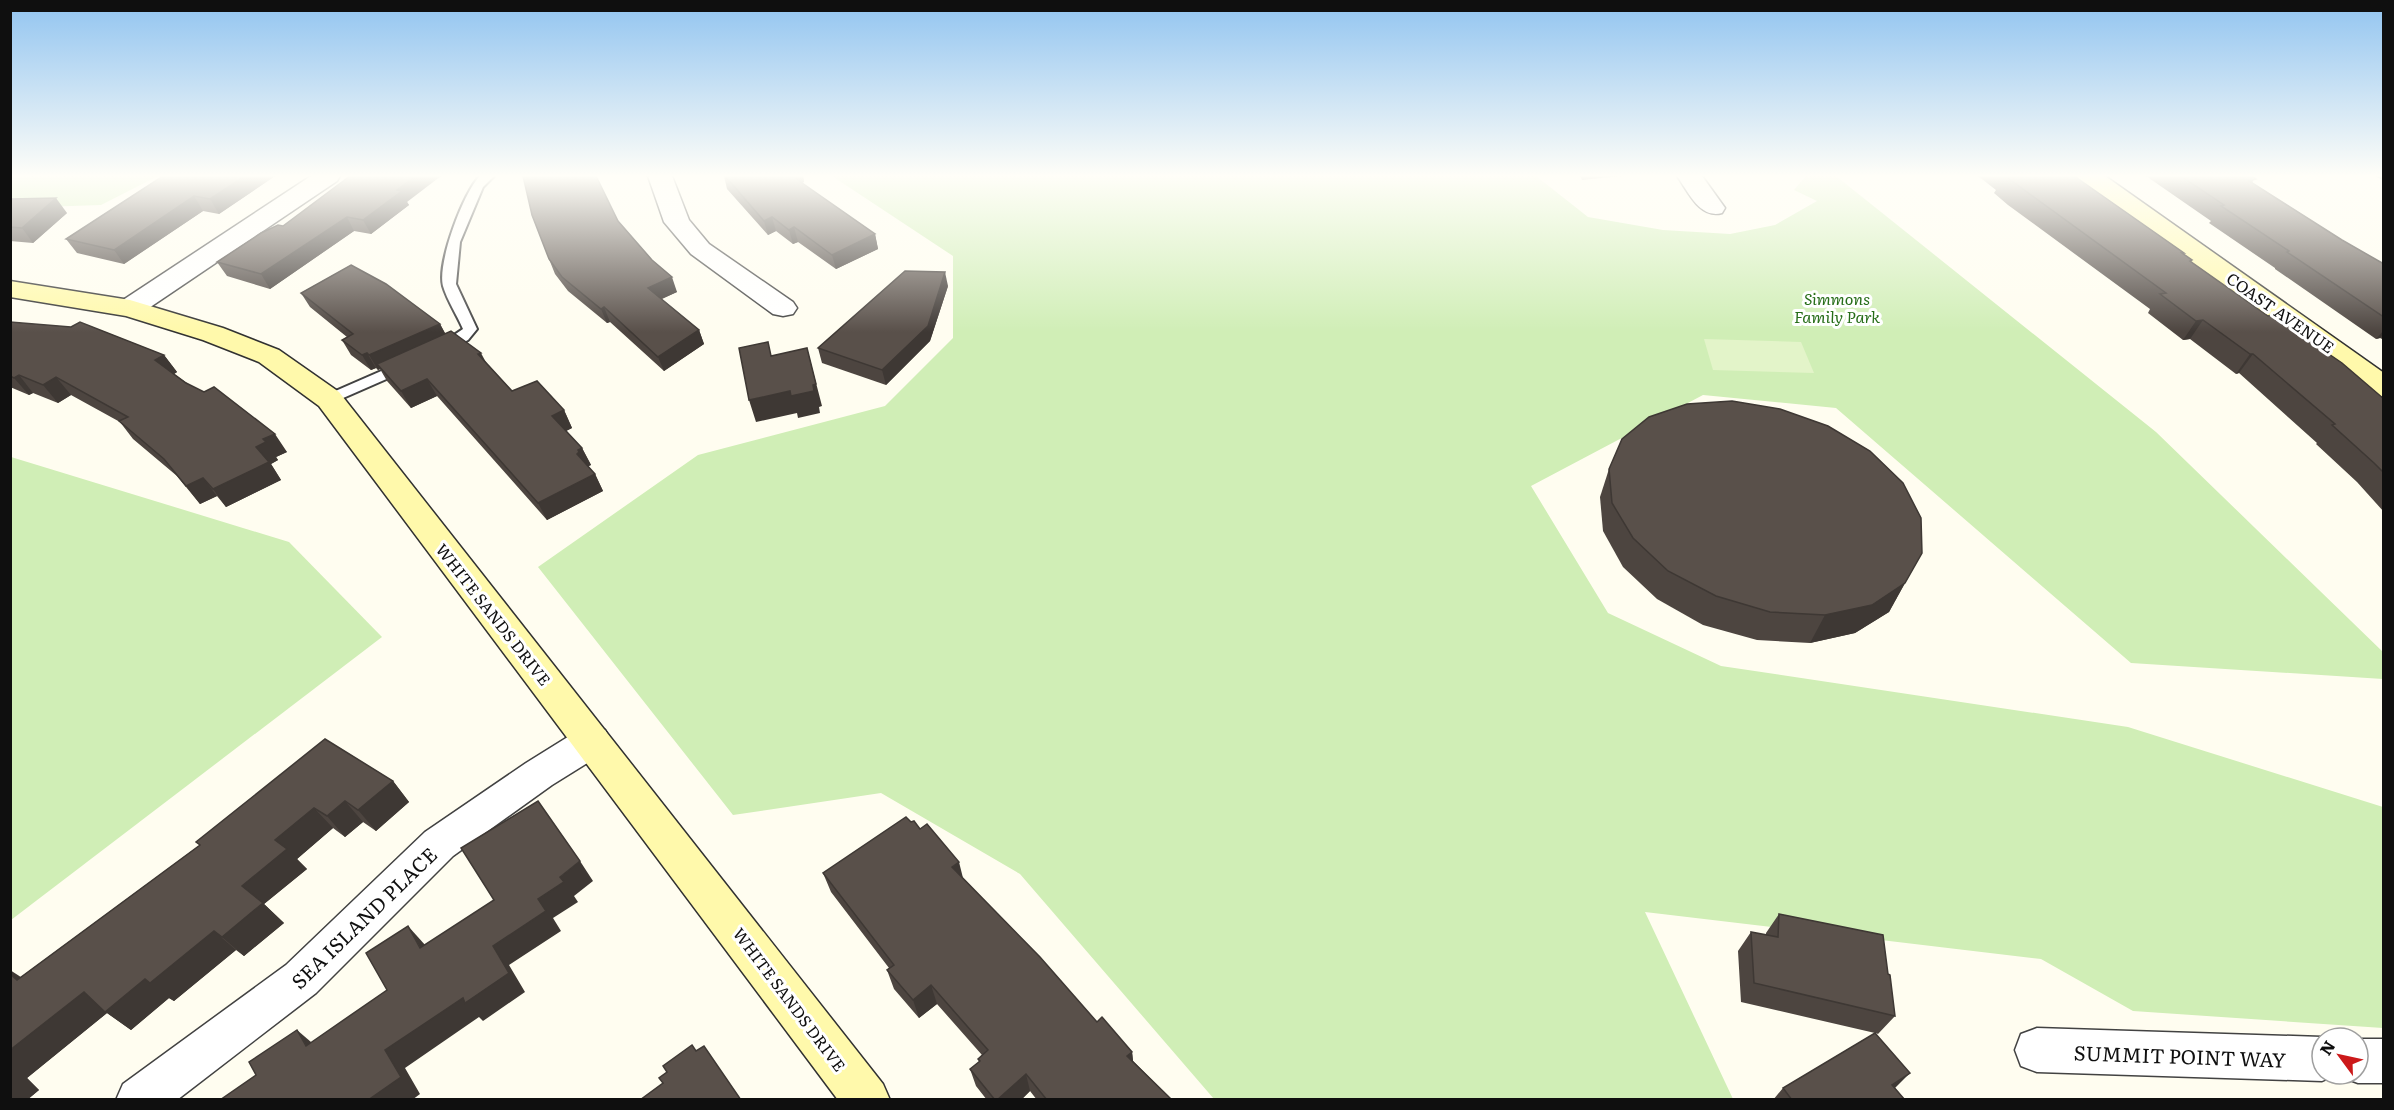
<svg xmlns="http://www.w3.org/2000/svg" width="2394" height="1110" font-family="Literata,serif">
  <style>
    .green { fill: #d0eeb6 }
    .pitch { fill: #e3f4c9 }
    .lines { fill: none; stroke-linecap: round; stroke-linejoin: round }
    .lane-casing { stroke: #424242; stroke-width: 4 }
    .street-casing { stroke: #424242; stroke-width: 3 }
    .secondary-casing { stroke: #313131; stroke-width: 3 }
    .lane { fill: #fff; fill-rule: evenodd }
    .street { fill: #fff; fill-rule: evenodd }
    .secondary { fill: #fff9ab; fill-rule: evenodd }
    .wall { fill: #4d4540 }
    .shaded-wall { fill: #3e3834 }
    .building { fill: #59504a; stroke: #3e3834; stroke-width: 1.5 }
    .labels { text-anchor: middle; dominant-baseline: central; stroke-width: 6; stroke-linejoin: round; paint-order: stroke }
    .park-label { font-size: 16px; font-style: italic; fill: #266d18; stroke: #fff }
    .street-label { font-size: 16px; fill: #0f0f0f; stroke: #fff }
    .near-street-label { font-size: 20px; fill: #0f0f0f; stroke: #fff }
  </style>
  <rect width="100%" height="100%" fill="#fffdf0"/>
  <!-- green -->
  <g class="green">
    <polygon points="158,176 101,205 11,208 10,177"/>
    <polygon points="832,176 1536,176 1588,217 1663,230 1730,234 1775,225 1817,201 1794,190 1806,176 1836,176 2156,432 2383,652 2383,679 2131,663 1836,408 1703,395 1531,486 1608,613 1721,666 2128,727 2383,807 2383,1028 2133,1011 2041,959 1645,912 1733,1099 1214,1099 1020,874 881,793 733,815 538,567 698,455 885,406 953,338 953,256"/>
    <polygon points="11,457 289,542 382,637 11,920"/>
  </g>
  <!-- pitch -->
  <polygon class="pitch" points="1704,339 1801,342 1814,373 1713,370"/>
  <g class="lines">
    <!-- lane casing -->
    <g class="lane-casing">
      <g id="lane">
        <path d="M480,176H494L483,187L460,242L456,284L477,329L468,340L443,353L436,349L438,346L463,329C457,315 447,300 443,286C437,263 464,191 480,176Z"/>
        <polygon points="402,362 407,364 409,367 407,370 334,402 329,404 322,399 324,396"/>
      </g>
    </g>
    <!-- street casing -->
    <g class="street-casing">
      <g id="street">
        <polygon points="311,176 340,176 337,181 140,314 130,316 120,314 116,308 120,302"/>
        <polygon points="648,176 672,176 689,220 709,244 793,302 797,308 793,314 783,316 773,314 691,254 664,222"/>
        <path d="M1677,176H1702L1725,208L1722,213C1700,219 1689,193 1677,176Z"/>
        <polygon points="592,726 605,730 611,741 605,752 552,785 453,856 316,993 177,1100 116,1100 123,1084 286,965 425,832 526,763 579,730"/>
        <polygon points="2037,1028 2322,1037 2325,1038 2322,1038 2322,1074 2338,1074 2322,1081 2037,1072 2021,1066 2015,1050 2021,1034"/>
        <polygon points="2358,1039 2384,1039 2384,1083 2358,1083 2342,1077 2341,1074 2358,1074"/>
      </g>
    </g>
    <!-- secondary casing -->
    <g class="secondary-casing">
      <g id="secondary">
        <polygon points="2077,176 2105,176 2360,356 2384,373 2384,397 2374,395 2080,181"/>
        <polygon points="10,281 130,300 223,328 279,350 339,392 883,1084 890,1100 838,1100 319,406 259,362 203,340 126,316 10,297"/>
      </g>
    </g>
    <!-- lane -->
    <use href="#lane" class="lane"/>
    <!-- street -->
    <use href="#street" class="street"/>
    <!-- secondary -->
    <use href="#secondary" class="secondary"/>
  </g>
  <!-- wall -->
  <g class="wall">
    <polygon points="163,176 275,176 219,214 203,211 124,264 77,253 66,239"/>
    <polygon points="724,176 803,176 804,182 802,183 875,234 878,249 836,269 798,242 793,244 776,231 768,235 727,189"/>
    <polygon points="1580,176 1621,176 1582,180"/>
    <polygon points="1978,176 2074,176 2184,253 2184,254 2192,260 2191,262 2384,399 2384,512 2357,482 2316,444 2317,443 2239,373 2236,374 2190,339 2183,340 2148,313 2150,309 2008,205 1994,193 1996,190"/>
    <polygon points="2146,176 2252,176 2253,183 2342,240 2384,264 2384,340 2380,338 2376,339 2275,269 2275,268 2209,223 2211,221"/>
    <polygon points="2375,176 2384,176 2384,181"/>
    <polygon points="10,199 67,213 33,243 10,241"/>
    <polygon points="407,202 409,205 371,234 354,231 270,289 227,276 217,262 283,226"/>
    <polygon points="618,221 677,292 662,299 699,330 704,344 664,371 610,322 607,323 568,291 555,274 549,259"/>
    <polygon points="948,286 930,341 886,385 822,363 818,348"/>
    <polygon points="301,293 440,324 445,333 487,364 512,391 564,410 572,428 566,431 582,448 591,465 588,466 595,474 603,491 547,520 437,396 411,408 387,381 380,369 378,370 376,368 371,370 351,355 342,340 347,337 310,307"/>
    <polygon points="10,322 164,355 177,372 174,374 287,452 276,457 278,460 271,464 281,480 226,507 217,496 200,504 177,476 133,439 120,422 71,395 58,403 33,393 29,395 10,387"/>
    <polygon points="1609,469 1905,583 1889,612 1855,633 1810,643 1757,640 1703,625 1657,599 1623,567 1603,531 1600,497"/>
    <polygon points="393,781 409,802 376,831 363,822 345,837 333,828 297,859 307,869 264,904 284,923 244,956 236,950 174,1001 169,998 131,1030 107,1013 27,1078 39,1090 27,1100 10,1100 21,977 200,845"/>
    <polygon points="911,822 1097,1022 1132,1052 1133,1061 1172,1100 1037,1100 1030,1091 1021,1100 987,1100 976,1086 970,1069 979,1062 978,1059 982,1055 937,1004 919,1018 894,989 887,970 889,968 831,892 823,873"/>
    <polygon points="1779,914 1888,974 1895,1016 1878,1034 1876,1033 1895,1088 1905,1100 1773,1100 1783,1088 1875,1033 1741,1002 1738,951 1751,932 1766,935 1766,933"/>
  </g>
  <!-- shaded-wall -->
  <g class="shaded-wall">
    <polygon points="245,176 275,176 219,214 210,199"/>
    <polygon points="415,176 441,176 407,202 409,205 371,234 363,220 397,190"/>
    <polygon points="788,176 803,176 804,182 791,187"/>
    <polygon points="194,196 203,211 124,264 114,250"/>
    <polygon points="56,198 67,213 33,243 22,228"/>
    <polygon points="347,217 354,231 270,289 261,274"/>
    <polygon points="772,217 776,231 768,235 764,221"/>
    <polygon points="794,227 798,242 793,244 789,230"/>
    <polygon points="875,234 878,249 836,269 832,255"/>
    <polygon points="945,272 948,286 930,341 886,385 882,370"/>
    <polygon points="672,277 677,292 654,302 648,288"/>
    <polygon points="604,307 610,322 607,323 601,309"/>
    <polygon points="2203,320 2190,339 2183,340 2196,321"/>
    <polygon points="440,324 448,339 377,364 380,369 378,370 369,355"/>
    <polygon points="699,330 704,344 664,371 658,357"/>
    <polygon points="2384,330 2384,334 2380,338 2376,339"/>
    <polygon points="807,348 822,406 819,407 820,413 798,418 797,413 756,422 749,400 813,385"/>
    <polygon points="367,353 376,368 371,370 362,355"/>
    <polygon points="481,353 490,370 478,354"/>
    <polygon points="2250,354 2253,354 2239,373 2236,374"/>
    <polygon points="164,355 177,372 168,378 155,360"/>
    <polygon points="19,375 33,393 29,395 14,378"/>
    <polygon points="56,377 71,395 58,403 43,385"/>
    <polygon points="427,379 437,396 411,408 401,391"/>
    <polygon points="564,410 572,428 560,434 552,416"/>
    <polygon points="275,434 287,452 276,457 278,460 271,464 281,480 226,507 213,489 256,447 263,439"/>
    <polygon points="582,448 591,465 587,467 577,454 578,450"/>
    <polygon points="595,474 603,491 547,520 538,503"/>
    <polygon points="203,478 217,496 200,504 186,486"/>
    <polygon points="1905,583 1889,612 1855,633 1810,643 1825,615"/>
    <polygon points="393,781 409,802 376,831 358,810"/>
    <polygon points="345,801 363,822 345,837 327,816"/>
    <polygon points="314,808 333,828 297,859 307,869 264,904 284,923 244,956 222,937 242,886 275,840"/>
    <polygon points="580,861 593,881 574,896 578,902 553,918 561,931 509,965 525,992 483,1021 479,1017 405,1068 420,1094 412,1100 368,1100 385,1050 493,946 560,877"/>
    <polygon points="959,862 964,882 952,867"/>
    <polygon points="408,926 426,946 420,948"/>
    <polygon points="214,931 236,950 174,1001 169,998 131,1030 107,1013 27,1078 39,1090 27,1100 10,1100 10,1050 84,992 145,979"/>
    <polygon points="10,970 27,981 17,980 10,974"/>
    <polygon points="931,985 937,1004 919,1018 913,1000"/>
    <polygon points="297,1030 318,1048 306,1046"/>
    <polygon points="1132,1052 1134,1069 1127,1056"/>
    <polygon points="1910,1073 1893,1090 1892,1085"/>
    <polygon points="1026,1074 1030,1091 1021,1100 997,1100"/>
  </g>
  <!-- building -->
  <g class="building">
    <polygon points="163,176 245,176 210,199 194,196 114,250 66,239"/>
    <polygon points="350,176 415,176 397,190 402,191 363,220 347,217 261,274 217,262 261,233 278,225 283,226"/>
    <polygon points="523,176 596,176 618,221 652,260 672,277 648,288 699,330 658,357 604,307 601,309 562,277 549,259 532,215"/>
    <polygon points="725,176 792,176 875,234 832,255 794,227 789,230 772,217 764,221"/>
    <polygon points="2005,176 2074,176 2184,253 2182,253 2192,260 2190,261 2268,316 2272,315 2342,363 2384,399 2384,473 2374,463 2332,425 2335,424 2253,354 2250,354 2203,320 2196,321 2160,294 2166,293"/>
    <polygon points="2181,176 2252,176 2256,179 2249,181 2342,240 2384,264 2384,317 2287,252 2289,251 2221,206 2224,205"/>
    <polygon points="56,198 22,228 10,227 10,199"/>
    <polygon points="351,265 386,284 440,324 369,355 367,353 362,355 342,340 353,334 301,293"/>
    <polygon points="905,271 945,272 928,326 882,370 818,348"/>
    <polygon points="10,322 71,327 80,322 164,355 155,360 186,383 204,392 214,387 275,434 263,439 266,442 256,447 269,462 213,489 203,478 186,486 164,459 119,421 128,417 56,377 43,385 19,375 14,378 10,376"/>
    <polygon points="451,331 481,353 478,354 512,391 537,381 564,410 552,416 582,448 578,450 579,452 577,454 595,474 538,503 427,379 401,391 377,364"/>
    <polygon points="768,342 771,356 807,348 816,384 813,385 814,391 791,396 790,391 749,400 739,348"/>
    <polygon points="1732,401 1780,409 1828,426 1870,451 1903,483 1921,518 1922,553 1905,583 1872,605 1825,615 1770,612 1716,596 1668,571 1633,538 1612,503 1609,469 1622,439 1649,417 1687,404"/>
    <polygon points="325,739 393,781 358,810 345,801 327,816 314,808 275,840 287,849 242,886 263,903 222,937 214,931 150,983 145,979 105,1012 84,992 10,1050 10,974 17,980 200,845 196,842"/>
    <polygon points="538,801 580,861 560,877 564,882 538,899 546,911 493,946 509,973 465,1003 463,998 385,1050 401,1077 368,1100 220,1100 256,1075 249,1062 297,1030 306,1046 387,990 366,953 408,926 420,948 494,900 461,848"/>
    <polygon points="906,817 911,822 914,821 920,829 927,824 959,862 952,867 1040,957 1097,1022 1102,1017 1132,1052 1127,1056 1172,1100 1047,1100 1026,1074 997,1100 995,1100 970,1069 980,1061 978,1059 988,1050 931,985 913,1000 887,970 894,965 823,873"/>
    <polygon points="1779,914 1883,935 1888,974 1890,975 1895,1016 1754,983 1751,932 1778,937"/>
    <polygon points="1875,1033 1910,1073 1892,1085 1905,1100 1792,1100 1783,1088"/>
    <polygon points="692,1045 696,1051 704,1046 741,1100 640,1100 663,1083 659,1078 667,1072 663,1066"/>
  </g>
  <!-- sky -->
  <linearGradient id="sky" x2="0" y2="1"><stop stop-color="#91c4f0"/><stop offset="0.53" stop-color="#fffef8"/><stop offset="1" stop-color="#fffef8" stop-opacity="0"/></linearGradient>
  <rect width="2394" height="332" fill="url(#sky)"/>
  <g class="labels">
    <!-- park labels -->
    <g class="park-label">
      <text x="1837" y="298">Simmons<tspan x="1837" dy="18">Family Park</tspan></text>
    </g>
    <!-- street labels -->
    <g class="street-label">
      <text transform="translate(2281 312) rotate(35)">COAST AVENUE</text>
      <text transform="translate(494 614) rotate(52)">WHITE SANDS DRIVE</text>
      <text transform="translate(790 999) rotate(53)">WHITE SANDS DRIVE</text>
    </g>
    <!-- near-street labels -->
    <g class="near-street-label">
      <text transform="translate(363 917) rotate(-44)">SEA ISLAND PLACE</text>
      <text transform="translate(2180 1055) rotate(2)">SUMMIT POINT WAY</text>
    </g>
  </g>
  <!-- border -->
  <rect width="2394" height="1110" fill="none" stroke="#0f0f0f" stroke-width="24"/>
  <!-- north arrow -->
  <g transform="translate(2340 1056) rotate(303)"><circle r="28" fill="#ffffff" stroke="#9f9f9f" stroke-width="1.5"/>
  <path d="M0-4.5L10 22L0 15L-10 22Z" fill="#cc191a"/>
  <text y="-9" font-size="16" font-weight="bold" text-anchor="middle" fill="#0f0f0f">N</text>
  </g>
</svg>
